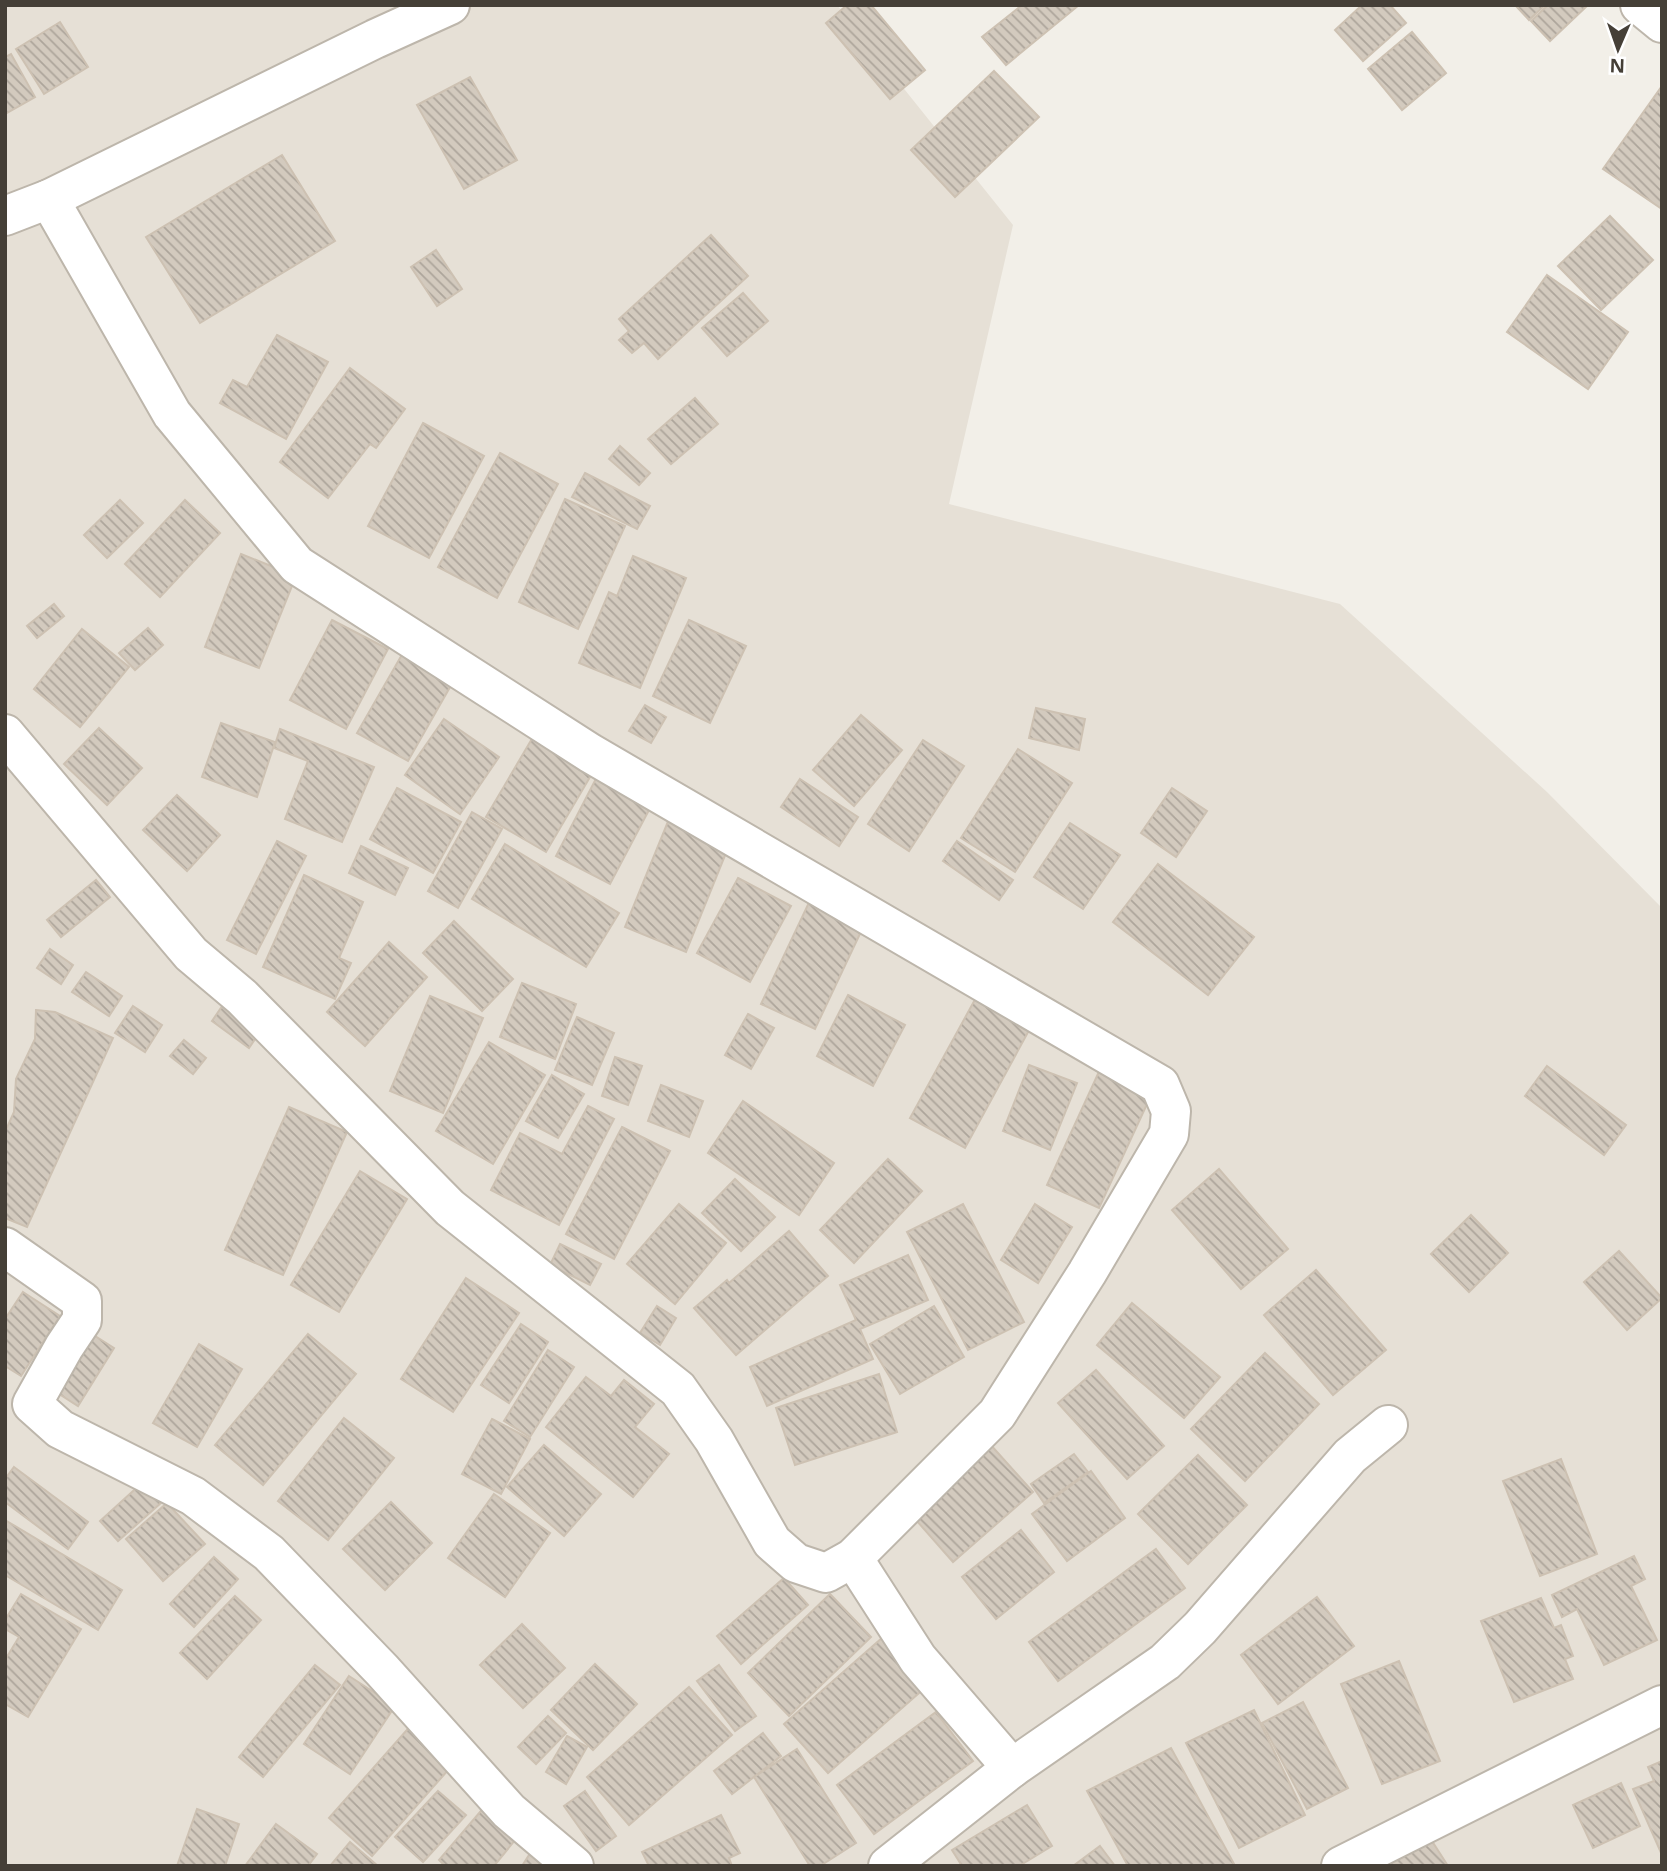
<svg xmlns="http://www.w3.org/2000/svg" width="1667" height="1871" font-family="'Noto Sans',sans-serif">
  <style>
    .residential { fill: #e6e0d6 }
    .building { fill: url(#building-back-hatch); stroke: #cdc1b2; stroke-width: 2 }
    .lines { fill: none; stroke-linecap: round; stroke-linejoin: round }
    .minor-casing { stroke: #bdb6ab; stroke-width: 42 }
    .minor { stroke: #fff; stroke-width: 38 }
  </style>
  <defs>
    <pattern id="building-back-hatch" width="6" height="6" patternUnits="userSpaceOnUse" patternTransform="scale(1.75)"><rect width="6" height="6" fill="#d3cabe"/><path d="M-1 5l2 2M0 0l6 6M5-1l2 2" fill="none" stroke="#ada59b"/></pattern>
  </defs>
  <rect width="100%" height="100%" fill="#f2efe8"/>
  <!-- residential -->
  <polygon class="residential" points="5,5 837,5 1013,225 949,504 1340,604 1547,792 1662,908 1662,1866 5,1866"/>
  <!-- building -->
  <g class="building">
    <polygon points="847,5 871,5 925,70 890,99 826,23"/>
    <polygon points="1022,5 1079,5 1006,65 982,37"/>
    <polygon points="1362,5 1390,5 1406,23 1363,61 1335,30"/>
    <polygon points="1515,5 1545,5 1529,20"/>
    <polygon points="1548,5 1588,5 1550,41 1531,21"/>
    <polygon points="60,22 88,67 44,94 16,49"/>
    <polygon points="1412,32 1446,73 1402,110 1368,69"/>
    <polygon points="11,54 35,97 5,114 5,57"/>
    <polygon points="994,71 1039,117 955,197 911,150"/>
    <polygon points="470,77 517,160 464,189 417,105"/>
    <polygon points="1662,86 1662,209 1603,169"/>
    <polygon points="282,155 335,241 200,323 146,237"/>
    <polygon points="1610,216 1653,260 1601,310 1558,266"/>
    <polygon points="711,235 748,276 658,359 644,343 632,353 619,340 629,331 619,319"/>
    <polygon points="436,250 462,289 437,306 411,267"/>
    <polygon points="1547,275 1628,332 1588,389 1507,332"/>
    <polygon points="743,293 768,321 727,356 702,328"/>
    <polygon points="277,335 328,362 286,439 220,403 233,380 247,387"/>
    <polygon points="350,368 405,409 376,448 370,444 328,498 280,462"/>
    <polygon points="695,398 718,424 671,464 648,439"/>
    <polygon points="423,423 484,456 429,558 368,526"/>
    <polygon points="620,446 650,473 639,485 609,459"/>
    <polygon points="500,453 558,484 497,598 438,567"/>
    <polygon points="585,473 650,506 637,529 572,497"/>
    <polygon points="565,499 625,526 578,629 519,602"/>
    <polygon points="120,500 143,523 107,558 84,535"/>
    <polygon points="185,500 220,533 160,597 125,564"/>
    <polygon points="241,554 296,576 259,668 205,647"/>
    <polygon points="633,556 686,578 640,688 579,663 609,592 617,596"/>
    <polygon points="54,604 64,616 37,638 27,626"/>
    <polygon points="332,620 388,649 346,729 290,700"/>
    <polygon points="689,620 746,646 710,723 653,696"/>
    <polygon points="148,628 163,645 135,670 119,653"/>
    <polygon points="82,629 129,667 80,727 34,689"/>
    <polygon points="404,651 454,680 408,761 357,733"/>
    <polygon points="645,705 666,717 651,743 629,731"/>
    <polygon points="1036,708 1085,719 1079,750 1029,738"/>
    <polygon points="861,715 902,750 854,806 813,770"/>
    <polygon points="444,719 499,757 460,814 405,775"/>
    <polygon points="221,723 275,742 257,797 202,777"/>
    <polygon points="540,725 600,760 546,852 486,817"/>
    <polygon points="99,728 142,768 107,805 64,764"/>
    <polygon points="280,729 374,767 342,842 285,819 308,761 274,748"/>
    <polygon points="923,740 964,766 909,851 868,824"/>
    <polygon points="1018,749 1072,783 1015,872 961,838"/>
    <polygon points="603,765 658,793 610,884 556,856"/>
    <polygon points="800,779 858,817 839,846 781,807"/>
    <polygon points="397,788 461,822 433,873 370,839"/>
    <polygon points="1172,788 1207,811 1176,857 1141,833"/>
    <polygon points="177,795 220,835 187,871 143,830"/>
    <polygon points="472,812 502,829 458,908 428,891"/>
    <polygon points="669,819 730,843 686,952 625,927"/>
    <polygon points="1070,823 1120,855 1083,909 1034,877"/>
    <polygon points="277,841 306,856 256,954 227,940"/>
    <polygon points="957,841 1013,880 999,900 943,861"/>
    <polygon points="505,844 619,913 586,967 472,899"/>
    <polygon points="361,846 408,868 395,895 349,873"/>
    <polygon points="1158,864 1254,937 1208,995 1113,922"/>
    <polygon points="304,875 363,902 339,958 351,963 335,999 263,967"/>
    <polygon points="738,878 791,906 750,982 697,953"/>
    <polygon points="96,880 110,897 61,937 47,920"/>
    <polygon points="813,894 867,919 815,1029 761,1004"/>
    <polygon points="454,921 513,979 482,1011 423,953"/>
    <polygon points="389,942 427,977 365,1046 327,1012"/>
    <polygon points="50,949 73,965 61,984 37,968"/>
    <polygon points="86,972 122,996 109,1016 72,992"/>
    <polygon points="522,983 576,1004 555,1059 500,1037"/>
    <polygon points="978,994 1033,1023 965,1148 910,1118"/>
    <polygon points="848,995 905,1025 873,1086 817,1056"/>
    <polygon points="430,996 483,1018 443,1113 390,1091"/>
    <polygon points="225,1002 262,1029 249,1048 212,1021"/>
    <polygon points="133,1006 162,1025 145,1052 115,1033"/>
    <polygon points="36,1010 55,1012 113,1038 27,1227 5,1218 5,1132 14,1112 16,1079 35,1039"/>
    <polygon points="748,1014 774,1028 751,1069 725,1055"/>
    <polygon points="577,1017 614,1033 592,1085 555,1070"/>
    <polygon points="184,1040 206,1058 193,1074 170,1056"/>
    <polygon points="489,1042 545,1075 493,1164 436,1131"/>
    <polygon points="615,1057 642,1066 628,1105 602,1096"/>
    <polygon points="1029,1065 1077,1083 1050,1150 1003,1131"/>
    <polygon points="1102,1065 1154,1089 1099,1208 1047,1185"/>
    <polygon points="1547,1066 1626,1125 1604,1155 1525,1096"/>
    <polygon points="552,1075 584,1094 558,1138 526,1121"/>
    <polygon points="661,1085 703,1101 689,1137 648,1121"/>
    <polygon points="743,1101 834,1163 799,1215 708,1153"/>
    <polygon points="588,1106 614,1119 559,1225 491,1190 520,1133 562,1154"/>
    <polygon points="289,1107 347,1132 283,1275 225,1250"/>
    <polygon points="622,1127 670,1151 614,1259 566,1234"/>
    <polygon points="888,1159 922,1191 854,1263 820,1230"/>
    <polygon points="1219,1169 1288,1249 1241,1289 1172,1210"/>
    <polygon points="360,1171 407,1199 339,1312 291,1285"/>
    <polygon points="735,1179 775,1217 741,1251 702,1213"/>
    <polygon points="679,1204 726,1243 675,1304 627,1264"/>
    <polygon points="963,1204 1024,1322 968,1350 907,1232"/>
    <polygon points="1035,1204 1072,1227 1038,1283 1001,1260"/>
    <polygon points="1471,1215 1508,1253 1469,1292 1431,1254"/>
    <polygon points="789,1231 828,1276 736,1355 694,1308 727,1280 729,1283"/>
    <polygon points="560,1244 601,1264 590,1285 550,1265"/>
    <polygon points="1619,1251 1662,1298 1627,1330 1584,1282"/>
    <polygon points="908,1255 928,1300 860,1329 873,1359 767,1406 750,1367 856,1320 840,1285"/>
    <polygon points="1316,1270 1386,1350 1333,1395 1264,1315"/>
    <polygon points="466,1278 519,1313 453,1412 401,1379"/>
    <polygon points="23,1292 60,1316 21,1376 5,1366 5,1319"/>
    <polygon points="1132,1303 1220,1377 1184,1418 1097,1345"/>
    <polygon points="657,1306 676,1318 660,1345 640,1333"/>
    <polygon points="934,1306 964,1357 900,1394 870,1344"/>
    <polygon points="521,1324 548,1342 509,1403 481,1385"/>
    <polygon points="92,1334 114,1348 78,1406 56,1392"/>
    <polygon points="308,1334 356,1374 263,1485 215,1445"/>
    <polygon points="199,1344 242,1369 197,1447 153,1423"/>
    <polygon points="548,1350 574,1367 530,1437 504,1421"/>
    <polygon points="1265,1353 1319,1404 1245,1481 1191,1429"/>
    <polygon points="1096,1370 1164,1446 1127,1479 1058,1403"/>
    <polygon points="879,1374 897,1432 795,1465 776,1408"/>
    <polygon points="586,1377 611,1396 624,1380 654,1404 635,1427 669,1454 633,1497 546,1427"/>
    <polygon points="344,1418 394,1458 328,1540 278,1501"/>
    <polygon points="492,1419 530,1439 501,1494 462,1474"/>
    <polygon points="989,1443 1033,1492 953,1562 909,1512"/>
    <polygon points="544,1445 601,1494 564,1536 507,1487"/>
    <polygon points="1074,1454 1088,1472 1044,1503 1031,1484"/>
    <polygon points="1198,1455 1247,1505 1188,1564 1138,1514"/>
    <polygon points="1561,1459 1597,1554 1540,1576 1503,1481"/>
    <polygon points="14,1467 88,1522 68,1549 5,1502 5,1479"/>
    <polygon points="1091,1471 1125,1518 1067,1561 1032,1514"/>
    <polygon points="143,1482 161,1503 118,1541 100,1521"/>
    <polygon points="494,1494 550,1533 505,1597 448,1558"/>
    <polygon points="391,1502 432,1543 385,1590 343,1549"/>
    <polygon points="167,1503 205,1544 163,1581 126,1539"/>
    <polygon points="5,1520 122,1590 98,1630 5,1575"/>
    <polygon points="1021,1530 1054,1572 996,1619 962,1577"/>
    <polygon points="1156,1549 1185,1588 1058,1681 1029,1642"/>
    <polygon points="1634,1556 1645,1579 1631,1586 1657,1640 1604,1665 1577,1609 1562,1617 1552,1595"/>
    <polygon points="214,1557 238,1579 194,1627 170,1604"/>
    <polygon points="784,1578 808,1605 741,1664 717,1636"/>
    <polygon points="21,1594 81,1629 28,1717 5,1704 5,1660 19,1637 5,1629 5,1620"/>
    <polygon points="830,1594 871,1637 789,1716 748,1673"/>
    <polygon points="235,1596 261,1620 207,1679 180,1653"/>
    <polygon points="1317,1597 1354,1646 1278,1704 1241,1655"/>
    <polygon points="1541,1598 1554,1628 1561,1625 1573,1656 1565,1659 1573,1679 1514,1702 1481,1621"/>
    <polygon points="522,1624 565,1668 523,1708 480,1665"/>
    <polygon points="882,1638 926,1687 828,1773 784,1724"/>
    <polygon points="1399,1661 1440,1761 1382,1784 1341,1684"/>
    <polygon points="595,1664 637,1704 593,1750 551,1710"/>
    <polygon points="315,1665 340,1685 263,1777 239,1757"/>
    <polygon points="719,1665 756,1716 735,1731 697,1681"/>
    <polygon points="349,1676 395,1706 350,1774 304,1744"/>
    <polygon points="689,1687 732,1735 629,1825 587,1777"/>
    <polygon points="1303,1702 1348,1788 1307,1809 1262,1723"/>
    <polygon points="1254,1710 1305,1815 1239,1848 1186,1743"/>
    <polygon points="936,1712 973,1761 874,1834 837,1785"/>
    <polygon points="548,1716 566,1733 536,1764 518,1747"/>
    <polygon points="414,1722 457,1760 372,1856 329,1818"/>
    <polygon points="763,1733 781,1756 732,1794 714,1771"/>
    <polygon points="567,1736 587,1747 566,1784 546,1772"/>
    <polygon points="1171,1748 1234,1864 1231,1866 1128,1866 1087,1791"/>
    <polygon points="797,1749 856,1843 820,1866 810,1866 754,1777"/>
    <polygon points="1662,1761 1662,1855 1633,1789 1654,1781 1648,1767"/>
    <polygon points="1621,1783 1640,1826 1593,1848 1573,1805"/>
    <polygon points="438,1791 466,1815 423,1862 395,1837"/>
    <polygon points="585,1791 616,1836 596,1851 564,1806"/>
    <polygon points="486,1805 520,1834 494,1866 445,1866 439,1860"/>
    <polygon points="1027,1805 1052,1846 1019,1866 962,1866 952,1850"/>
    <polygon points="197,1809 239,1824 225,1866 177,1866"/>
    <polygon points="721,1815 740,1853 729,1858 732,1866 649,1866 642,1852"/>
    <polygon points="276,1824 317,1854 308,1866 245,1866"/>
    <polygon points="1423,1827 1448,1866 1375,1866"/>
    <polygon points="350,1842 378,1866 330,1866"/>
    <polygon points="1100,1846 1115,1866 1073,1866"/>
    <polygon points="531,1852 553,1866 522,1866"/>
  </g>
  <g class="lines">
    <!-- minor casing -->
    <g class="minor-casing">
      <g id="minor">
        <polyline points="1640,5 1662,23"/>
        <polyline points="5,216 49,199 375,39 450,5"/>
        <polyline points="5,734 191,954 242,997 450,1208 678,1389 714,1440 772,1542 796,1563 826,1573 853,1558 997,1414 1087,1273 1169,1134 1171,1111 1160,1085 590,753 297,565 172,414 49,199"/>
        <polyline points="5,1247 82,1301 82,1320 64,1347 32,1404 60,1429 193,1496 269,1553 382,1670 509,1811 574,1866"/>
        <polyline points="853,1558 918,1659 1012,1768"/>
        <polyline points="888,1866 1012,1768 1165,1662 1200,1628 1350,1456 1388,1425"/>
        <polyline points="1341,1866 1662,1705"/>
      </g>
    </g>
    <!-- minor -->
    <use href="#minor" class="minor"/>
  </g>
  <!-- border -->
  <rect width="1667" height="1871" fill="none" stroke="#453f37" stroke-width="14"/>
  <!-- north arrow -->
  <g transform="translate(1618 49) rotate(182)" stroke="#ffffff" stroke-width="5" paint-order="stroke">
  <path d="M0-5L12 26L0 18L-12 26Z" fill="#453f37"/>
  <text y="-10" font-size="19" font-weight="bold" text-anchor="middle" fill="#453f37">N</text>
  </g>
</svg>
